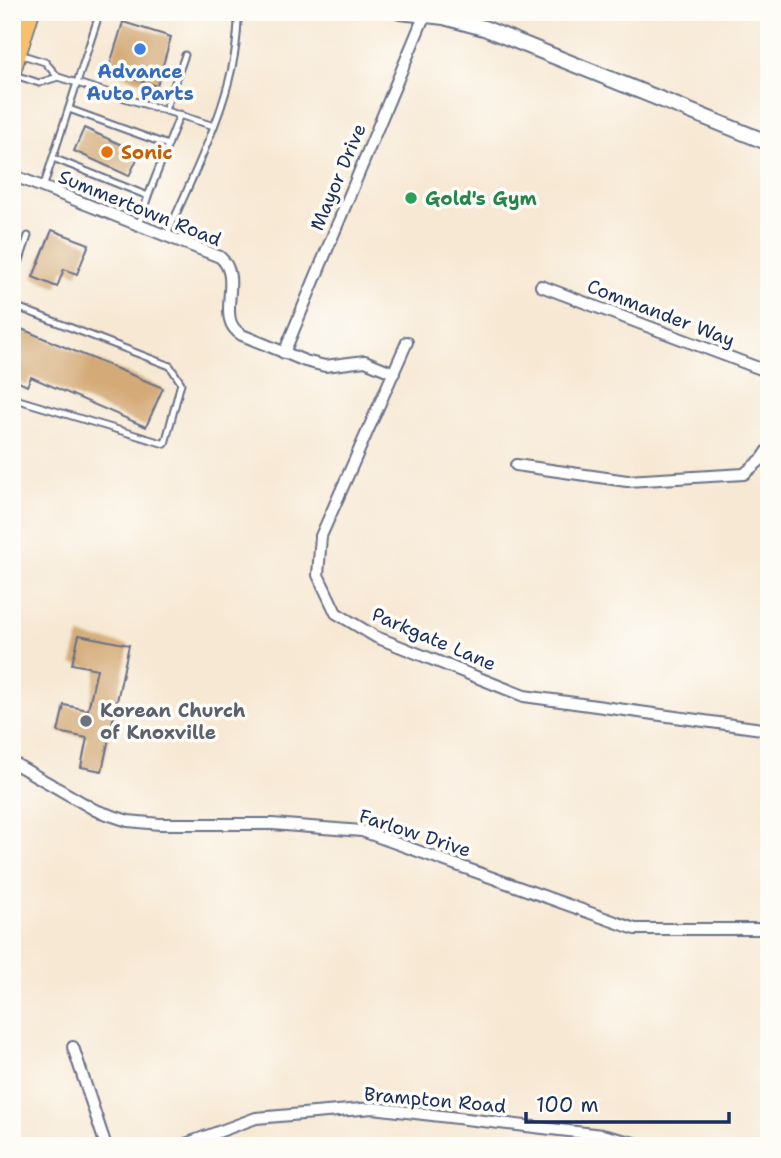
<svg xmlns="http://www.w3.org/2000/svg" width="781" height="1158" font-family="'Shantell Sans',sans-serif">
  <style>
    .building { fill: #d4ab78 }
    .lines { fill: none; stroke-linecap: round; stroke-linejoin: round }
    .service-casing { stroke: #687087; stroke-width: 9 }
    .minor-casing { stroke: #687087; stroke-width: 14 }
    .tertiary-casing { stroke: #687087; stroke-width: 18 }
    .primary-casing { stroke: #687087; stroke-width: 21 }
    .service { stroke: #fff; stroke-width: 5 }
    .minor { stroke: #fff; stroke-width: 10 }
    .tertiary { stroke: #fff; stroke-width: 14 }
    .primary { stroke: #f7c06c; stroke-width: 18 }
    .shop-dot { fill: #3f7fe0; stroke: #fdfcf7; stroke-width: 2.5 }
    .food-dot { fill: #e8710a; stroke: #fdfcf7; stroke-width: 2.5 }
    .leisure-dot { fill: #2e9e5b; stroke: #fdfcf7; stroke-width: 2.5 }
    .worship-dot { fill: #6b7280; stroke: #fdfcf7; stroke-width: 2.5 }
    .labels { text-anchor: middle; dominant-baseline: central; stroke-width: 7; stroke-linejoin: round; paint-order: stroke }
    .shop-label { font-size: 19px; font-weight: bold; fill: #366cbe; stroke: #fdfcf7 }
    .food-label { font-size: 19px; font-weight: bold; fill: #c56008; stroke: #fdfcf7; text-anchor: start }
    .street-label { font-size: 19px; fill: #1b2f5e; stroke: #fdfcf7 }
    .leisure-label { font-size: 19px; font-weight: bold; fill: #27864d; stroke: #fdfcf7; text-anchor: start }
    .worship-label { font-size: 19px; font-weight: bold; fill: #5b616d; stroke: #fdfcf7; text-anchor: start }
  </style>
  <rect width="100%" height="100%" fill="#fdfcf7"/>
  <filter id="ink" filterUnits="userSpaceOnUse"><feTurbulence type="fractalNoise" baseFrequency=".0143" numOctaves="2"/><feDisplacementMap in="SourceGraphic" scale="14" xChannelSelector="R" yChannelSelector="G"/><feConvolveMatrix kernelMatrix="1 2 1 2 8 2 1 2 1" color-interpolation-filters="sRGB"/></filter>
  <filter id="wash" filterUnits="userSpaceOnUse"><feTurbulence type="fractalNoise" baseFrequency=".00686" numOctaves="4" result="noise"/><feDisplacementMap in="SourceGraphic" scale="28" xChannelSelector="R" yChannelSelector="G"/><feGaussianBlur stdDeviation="1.57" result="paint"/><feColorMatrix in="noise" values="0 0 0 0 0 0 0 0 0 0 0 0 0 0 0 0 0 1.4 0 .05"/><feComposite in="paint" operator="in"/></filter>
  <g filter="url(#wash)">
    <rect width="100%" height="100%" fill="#f7e8d3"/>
    <g id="blocks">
      <!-- building -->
      <g class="building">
        <polygon points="123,22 171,37 157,86 108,71"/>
        <polygon points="84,128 140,153 129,176 74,151"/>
        <polygon points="52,230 89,244 77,274 64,269 57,287 33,277"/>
        <polygon points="12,325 163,388 146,427 31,377 27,386 12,379"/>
        <polygon points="79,635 129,645 102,771 81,767 87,738 58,732 64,705 88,710 97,669 72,664"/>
      </g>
    </g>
  </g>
  <g filter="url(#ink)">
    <use href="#blocks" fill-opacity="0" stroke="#687087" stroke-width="2"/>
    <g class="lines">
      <!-- service casing -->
      <g class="service-casing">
        <g id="service">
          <polyline points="19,54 45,62 58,77 214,126"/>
          <polyline points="12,74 39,83 58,77"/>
          <polyline points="165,110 185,55"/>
          <polyline points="168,145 180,114"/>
          <polyline points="53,158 148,196 168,145 69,109"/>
          <polyline points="43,188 97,21"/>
          <polyline points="139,224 148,196"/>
          <path d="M167,235C197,165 239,90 238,12"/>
          <polyline points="12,268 17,269 28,236"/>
          <polyline points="12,305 170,366 181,383 165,444 12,398"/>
        </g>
      </g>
      <!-- minor casing -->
      <g class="minor-casing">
        <g id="minor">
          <path d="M12,175L220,257C245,279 213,319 242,335L305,361L325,366L365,361L394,373"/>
          <polyline points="541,286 769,372"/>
          <polyline points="407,342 321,536 318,575 336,613 376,637 524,696 769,730"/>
          <polyline points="284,353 425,14"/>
          <polyline points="516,465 627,481 744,474 763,458 769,449"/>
          <polyline points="12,762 95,810 128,821 160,824 272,824 362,831 635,929 769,929"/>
          <polyline points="73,1047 106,1146"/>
          <polyline points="180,1146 256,1118 373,1108 602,1135 647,1146"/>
        </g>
      </g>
      <!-- tertiary casing -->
      <g class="tertiary-casing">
        <polyline id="tertiary" points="400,12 444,17 484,28 769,143"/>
      </g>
      <!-- primary casing -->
      <g class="primary-casing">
        <polyline id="primary" points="12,69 30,12"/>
      </g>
      <!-- service -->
      <use href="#service" class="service"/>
      <!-- minor -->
      <use href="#minor" class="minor"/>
      <!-- tertiary -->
      <use href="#tertiary" class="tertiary"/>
      <!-- primary -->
      <use href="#primary" class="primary"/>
    </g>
  </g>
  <!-- markers -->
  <circle class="shop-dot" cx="140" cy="49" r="7"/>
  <circle class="food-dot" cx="107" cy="152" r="7"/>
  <circle class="leisure-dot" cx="411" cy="198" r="7"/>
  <circle class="worship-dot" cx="86" cy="721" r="7"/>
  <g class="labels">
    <!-- shop labels -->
    <g class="shop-label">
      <text x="140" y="71">Advance<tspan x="140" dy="22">Auto Parts</tspan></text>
    </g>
    <!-- food labels -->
    <g class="food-label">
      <text x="121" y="152">Sonic</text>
    </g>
    <!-- street labels -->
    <g class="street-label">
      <text transform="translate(338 177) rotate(-67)">Mayor Drive</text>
      <text transform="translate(140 208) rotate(22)">Summertown Road</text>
      <text transform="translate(661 313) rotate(21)">Commander Way</text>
      <text transform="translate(434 639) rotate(23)">Parkgate Lane</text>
      <text transform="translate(415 833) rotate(18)">Farlow Drive</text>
      <text transform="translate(435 1100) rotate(5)">Brampton Road</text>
    </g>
    <!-- leisure labels -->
    <g class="leisure-label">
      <text x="425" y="198">Gold's Gym</text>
    </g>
    <!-- worship labels -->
    <g class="worship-label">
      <text x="100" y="710">Korean Church<tspan x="100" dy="22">of Knoxville</tspan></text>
    </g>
  </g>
  <!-- margin -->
  <rect width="781" height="1158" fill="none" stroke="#fdfcf7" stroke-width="42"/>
  <!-- scale -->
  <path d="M526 1112v10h203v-10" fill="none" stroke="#1b2f5e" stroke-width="3.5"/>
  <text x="536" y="1112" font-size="21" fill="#1b2f5e" stroke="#fdfcf7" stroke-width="5" paint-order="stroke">100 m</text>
</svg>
